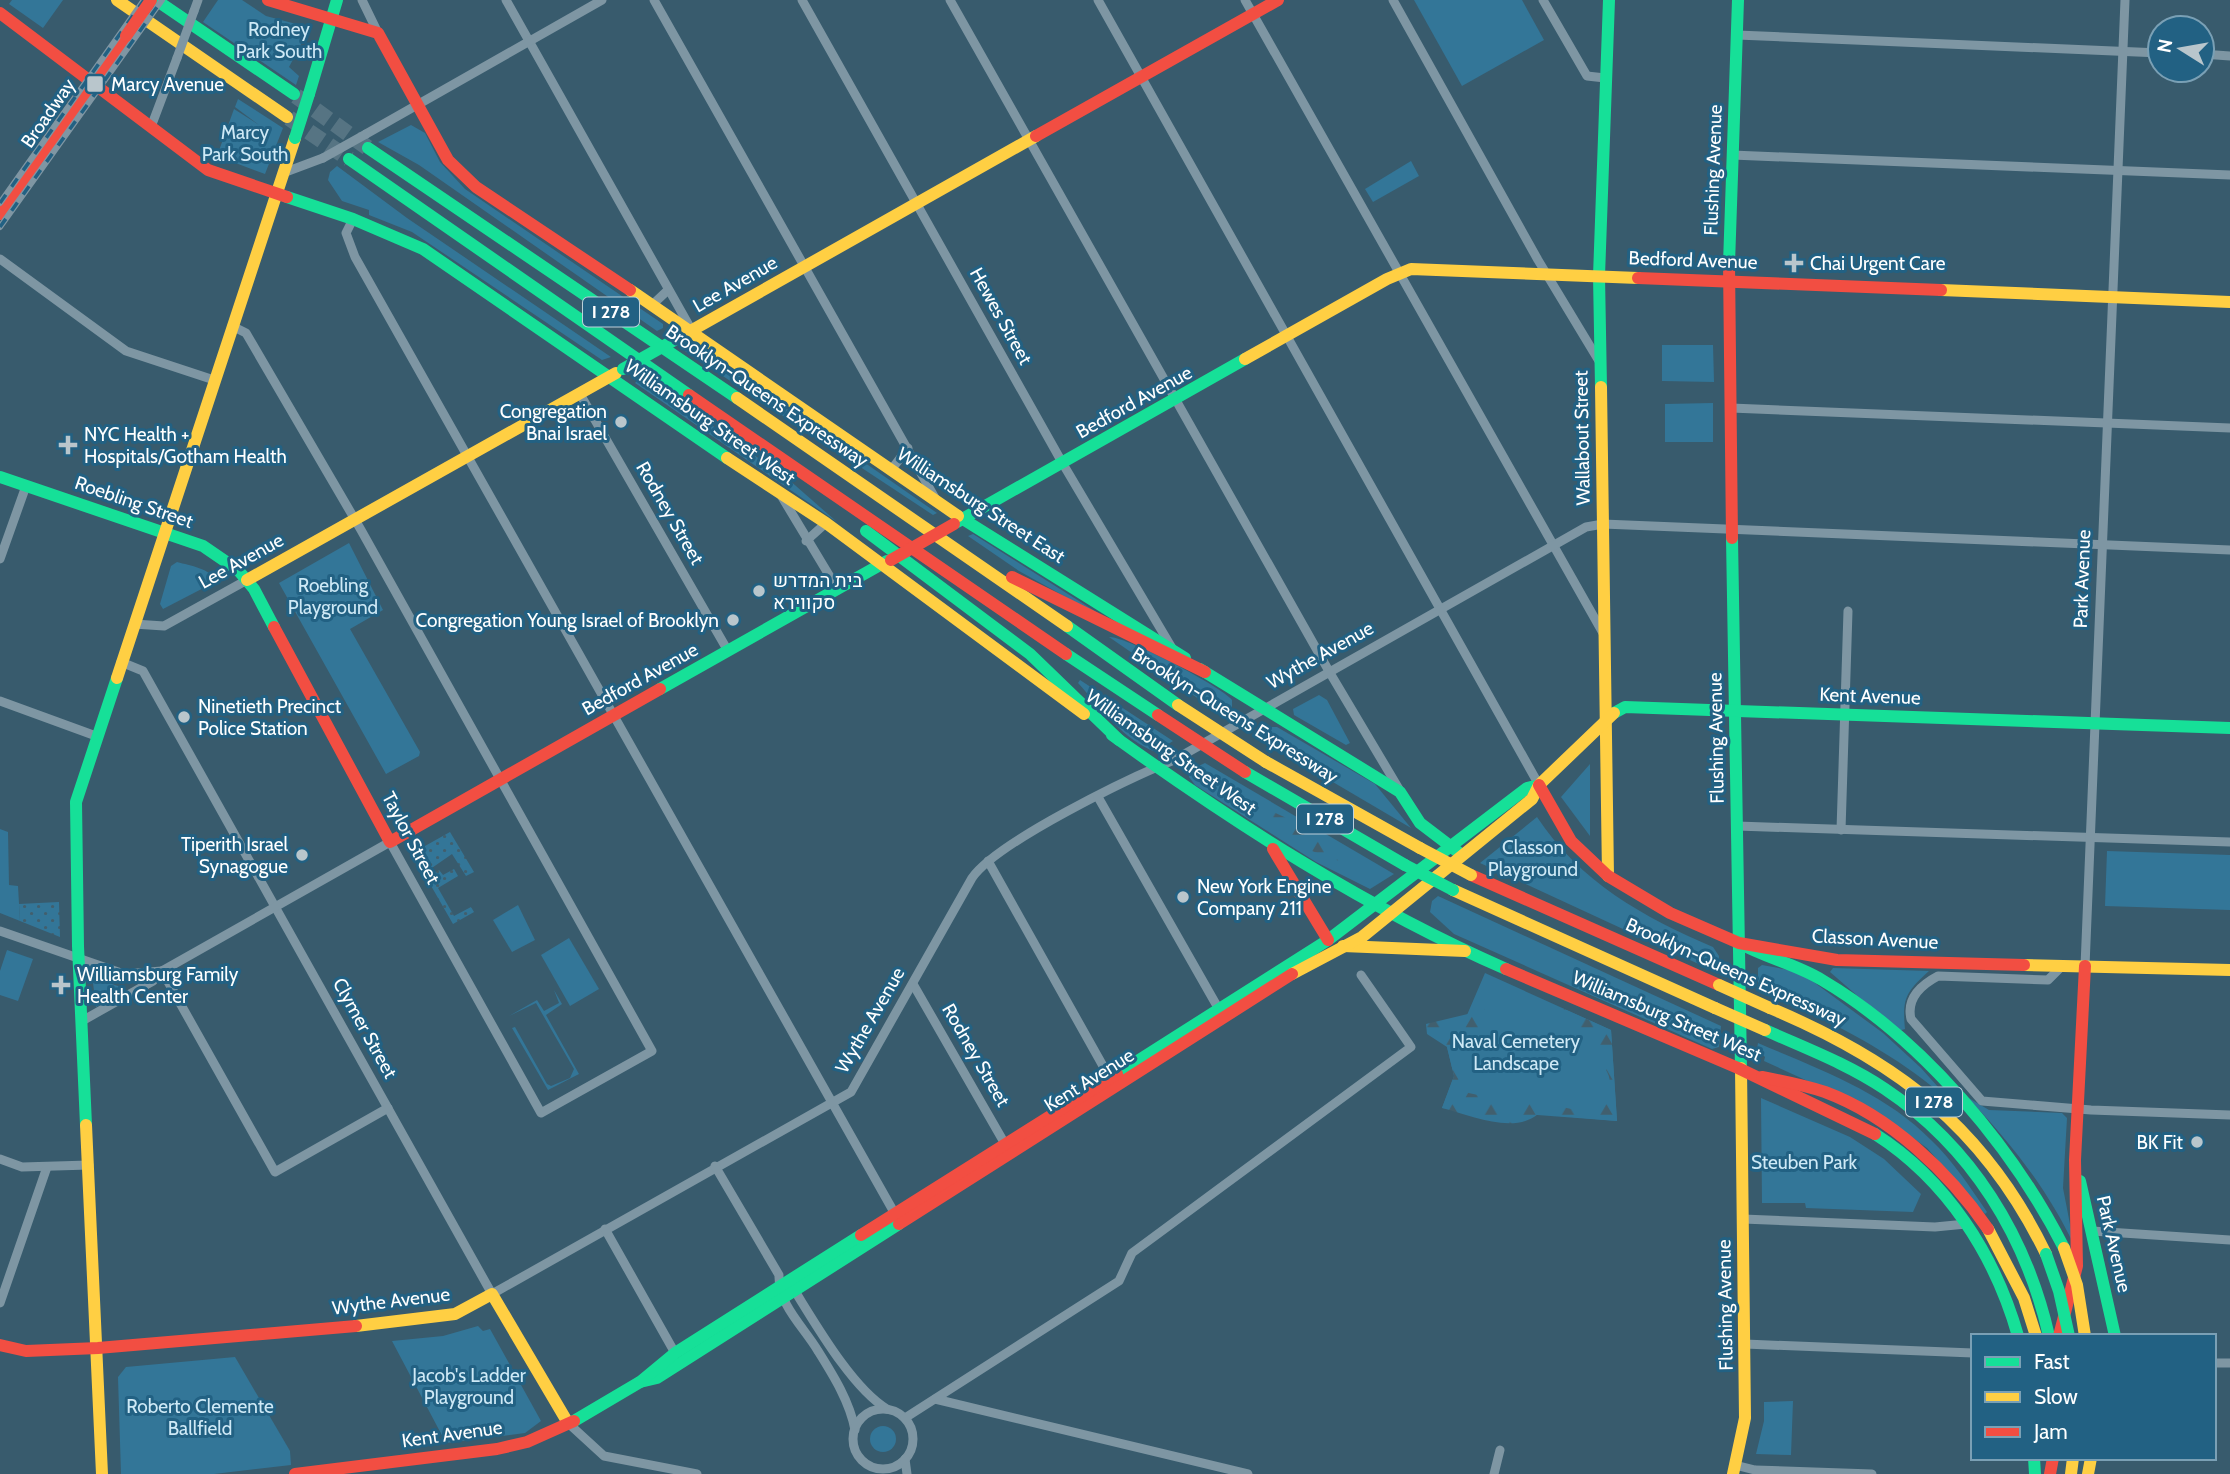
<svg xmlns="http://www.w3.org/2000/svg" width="2230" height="1474" font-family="Cabin,Heebo,sans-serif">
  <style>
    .green { fill: #337698 }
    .forest { fill: url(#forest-firs) }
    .garden { fill: url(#garden-dots) }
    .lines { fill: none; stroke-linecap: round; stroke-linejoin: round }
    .highway-tunnel { stroke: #567483; stroke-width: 16; stroke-dasharray: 16 8; stroke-linecap: butt }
    .street { stroke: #7e96a3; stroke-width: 9 }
    .fast { stroke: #16e098; stroke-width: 12 }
    .slow { stroke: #ffcf43; stroke-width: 12 }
    .jam { stroke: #f24e42; stroke-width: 12 }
    .rail-casing { stroke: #7f96a3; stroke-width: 6 }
    .rail { stroke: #226183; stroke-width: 3.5; stroke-dasharray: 10; stroke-linecap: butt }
    .street-bridge { stroke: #7e96a3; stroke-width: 9 }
    .fast-bridge { stroke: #16e098; stroke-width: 12 }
    .slow-bridge { stroke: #ffcf43; stroke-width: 12 }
    .jam-bridge { stroke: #f24e42; stroke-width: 12 }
    .poi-dot { fill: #b9c6cc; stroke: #226183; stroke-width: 2.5 }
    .labels { text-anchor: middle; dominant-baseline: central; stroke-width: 6; stroke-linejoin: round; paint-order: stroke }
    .shield { fill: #226183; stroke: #bdd0da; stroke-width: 2 }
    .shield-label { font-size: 18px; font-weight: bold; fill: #fff }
    .park-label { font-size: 19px; fill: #cee9f6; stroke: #226183 }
    .poi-label { font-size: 19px; fill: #fff; stroke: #226183; text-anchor: start }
    .street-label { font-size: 19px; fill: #fff; stroke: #226183 }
  </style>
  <defs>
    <pattern id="forest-firs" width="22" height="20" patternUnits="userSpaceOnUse" patternTransform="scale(1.75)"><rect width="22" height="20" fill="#337698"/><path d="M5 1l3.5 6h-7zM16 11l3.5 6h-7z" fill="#415f6e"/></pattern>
    <pattern id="garden-dots" width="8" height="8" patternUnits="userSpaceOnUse" patternTransform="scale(1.75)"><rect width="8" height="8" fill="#337698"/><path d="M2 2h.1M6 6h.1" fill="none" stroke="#415f6e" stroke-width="1.8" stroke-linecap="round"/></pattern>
  </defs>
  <rect width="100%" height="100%" fill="#385b6d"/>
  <!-- green -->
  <g class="green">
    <polygon points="12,0 63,0 43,28 9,4"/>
    <polygon points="218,0 242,0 266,16 300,25 306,35 289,67 299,76 296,85 203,22"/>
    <polygon points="1414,0 1522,0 1544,40 1462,86"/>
    <polygon points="238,99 283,128 265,174 217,156 234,109 259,125 235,107"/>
    <polygon points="411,125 425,133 440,162 465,189 663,324 663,328 657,331 419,165 378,142"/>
    <polygon points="1411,161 1419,176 1373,202 1365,189"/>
    <polygon points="337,166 407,218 611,357 602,360 412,232 369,215 369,210 342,201 328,180 330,172"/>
    <polygon points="1662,345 1713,345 1714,382 1662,381"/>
    <polygon points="692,347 746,380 937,513 933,515 685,351"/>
    <polygon points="642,376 788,479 837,522 635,383"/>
    <polygon points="1713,403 1713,442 1665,442 1665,404"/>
    <polygon points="973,534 1098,613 1098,615 1019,571 968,536"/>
    <polygon points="349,543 383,610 350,629 420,752 419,756 386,774 279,583"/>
    <path d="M177,562C191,566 209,568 217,581L163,609L160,604L171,566Z"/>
    <path d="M1109,637C1126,636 1220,686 1232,700V707L1222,715Z"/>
    <path d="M1080,680L1173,741L1156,752C1124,741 1100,707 1078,683Z"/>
    <polygon points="1319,695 1327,700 1350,743 1346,745 1294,715 1293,709"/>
    <polygon points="1265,727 1277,727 1375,784 1411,828 1253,735"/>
    <polygon points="1205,763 1394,874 1370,889 1316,862 1195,785 1189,777 1190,770"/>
    <polygon points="1590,764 1590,836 1561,797"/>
    <path d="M1537,817C1580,882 1643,917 1713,947L1719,956L1718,973L1480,863Z"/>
    <polygon points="0,829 8,832 9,885 18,886 20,921 0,913"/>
    <polygon points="2107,851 2230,855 2230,910 2105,906"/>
    <polygon points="1438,896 1721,1026 1719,1047 1712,1049 1454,934 1430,912 1432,901"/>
    <polygon points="518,905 535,940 512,952 493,920"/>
    <polygon points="569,938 599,989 570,1006 541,955"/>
    <polygon points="7,950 33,959 18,1001 0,995 0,971"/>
    <path d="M1762,965L1800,972L1883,1033L1921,1068L1956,1107C1899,1054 1829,1020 1758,990V968Z"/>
    <path d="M1833,968L1929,971C1906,992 1902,998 1905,1029L1898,1031L1830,972Z"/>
    <polygon points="1485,973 1611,1030 1617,1121 1442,1108 1454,1076 1447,1047 1467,1015"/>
    <polygon points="97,979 124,988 125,991 96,1007 93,983"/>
    <polygon points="554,990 562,1004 546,1015 579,1074 548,1090 512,1028 515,1027 547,1084 551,1086 570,1078 574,1069 536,1003 509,1016 537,1000 544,1011 559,1003"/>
    <path d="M1758,1043C1818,1069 1884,1092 1931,1140C1953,1161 1970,1187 1987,1212L1985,1214L1927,1148L1880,1114L1764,1061L1765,1057L1757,1049Z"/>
    <path d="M1967,1097L1989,1110L2062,1113L2067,1118L2063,1188L2074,1245C2047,1188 2010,1142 1967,1097Z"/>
    <polygon points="1761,1098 1850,1137 1884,1159 1921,1194 1913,1212 1806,1208 1805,1203 1762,1203"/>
    <polygon points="478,1326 483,1331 490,1329 541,1421 525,1433 446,1443 392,1341 443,1336"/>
    <polygon points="235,1357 290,1451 291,1465 214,1474 121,1474 118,1377 126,1367"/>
    <polygon points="1793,1401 1791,1455 1756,1454 1764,1421 1764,1402"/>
    <circle cx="883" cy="1439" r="13"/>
  </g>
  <!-- forest -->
  <g class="forest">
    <path d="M1225,793C1265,806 1334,837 1361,869L1312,851L1277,827L1234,806Z"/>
    <path d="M1487,983L1496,991L1484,1007L1491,1029L1479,1033L1471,1031L1470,1044L1461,1047L1456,1052L1460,1068L1458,1084L1464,1092L1506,1101L1515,1098L1521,1103L1531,1100L1542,1105L1557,1101L1562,1107L1590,1113C1614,1092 1618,1076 1592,1055L1595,1049L1582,1038L1578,1024L1560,1019L1564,1009L1611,1030L1617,1121L1538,1114C1513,1135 1471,1115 1442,1108L1454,1076L1447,1047L1427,1034L1426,1024L1472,1013L1474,1004Z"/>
  </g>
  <!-- garden -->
  <g class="garden">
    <polygon points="450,832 474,872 466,876 452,854 426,872 420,861 424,858 425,846"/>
    <polygon points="454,869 458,876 438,888 454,916 471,907 474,912 453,924 426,877 439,870 443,875"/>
    <polygon points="59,902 60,937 20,921 19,904"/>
  </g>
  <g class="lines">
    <!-- highway-tunnel -->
    <g class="highway-tunnel">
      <polyline points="296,96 368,148"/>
      <polyline points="289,118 349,159"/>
    </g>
    <!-- street -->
    <g class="street">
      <polyline points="362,0 378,33"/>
      <polyline points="506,0 691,329"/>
      <polyline points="654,0 935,498"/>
      <polyline points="802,0 1063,464 1172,648"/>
      <polyline points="950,0 1330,673 1399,789"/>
      <polyline points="1098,0 1539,785"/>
      <polyline points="1245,0 1603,633"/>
      <polyline points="1393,0 1538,260 1599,361"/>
      <polyline points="1543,0 1587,76 1605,78"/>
      <polyline points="194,11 198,0"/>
      <polyline points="1737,35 2160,53"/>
      <polyline points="2202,54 2230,56"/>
      <polyline points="151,127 177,58"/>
      <polyline points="366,134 602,0"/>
      <polyline points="1732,155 2230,175"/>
      <polyline points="283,173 323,158"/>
      <polyline points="353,219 346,233 355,257 895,1214"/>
      <polyline points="0,259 126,351 214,380"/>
      <polyline points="651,306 668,290"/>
      <polyline points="580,394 728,651"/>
      <polyline points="1731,408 2230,428"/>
      <polyline points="891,470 908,448"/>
      <polyline points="782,497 838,590"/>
      <polyline points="806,541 826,523"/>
      <polyline points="0,559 26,486"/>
      <polyline points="134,624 164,626 247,580"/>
      <path d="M121,662L143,671L492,1294L851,1092L972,878C997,842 1129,778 1174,760L1586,527L1603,524L2230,550"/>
      <polyline points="0,701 96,736"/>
      <polyline points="1098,797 1221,1013"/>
      <polyline points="1737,826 2230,842"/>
      <polyline points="1841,830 1848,611"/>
      <polyline points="988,861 1112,1082"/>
      <polyline points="0,931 124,974 162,971"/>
      <path d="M2063,965L2048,980L1938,976C1921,985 1906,998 1911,1019L1982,1101L2091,1110L2230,1115"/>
      <polyline points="2085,966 2125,0"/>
      <polyline points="162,971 275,1172 388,1108"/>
      <polyline points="913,984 1005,1144"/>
      <polyline points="82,1021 153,981 162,971 390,842 541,1113 652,1051 361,530 246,333 232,326"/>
      <polyline points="0,1159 22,1167 89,1165"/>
      <path d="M715,1166L779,1275C778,1305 804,1327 818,1351C833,1375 850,1402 855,1430"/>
      <polyline points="1743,1219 1935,1227 1966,1224"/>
      <polyline points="605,1229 675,1353"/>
      <polyline points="2092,1231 2230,1240"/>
      <path d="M793,1288C815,1323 852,1388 887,1409"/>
      <polyline points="0,1303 47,1167"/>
      <polyline points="1745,1344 1973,1353"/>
      <polyline points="2214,1363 2230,1363"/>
      <polyline points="935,1399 1248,1474"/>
      <circle cx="883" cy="1439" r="30"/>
      <polyline points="905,1418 1119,1281 1132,1253 1411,1047 1361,975"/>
      <polyline points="568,1423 604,1456 697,1474"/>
      <polyline points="905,1459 907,1474"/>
      <polyline points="1735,1465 1755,1470 1872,1474"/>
      <polyline points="1494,1474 1500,1450"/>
    </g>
    <!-- fast -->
    <g class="fast">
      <polyline points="156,0 294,94"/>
      <polyline points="309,94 337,0"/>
      <polyline points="368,148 737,398"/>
      <polyline points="349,159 689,395"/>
      <polyline points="287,197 353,219 423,249 727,458"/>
      <polyline points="1729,264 1738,0"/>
      <polyline points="1601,387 1599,276 1609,0"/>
      <polyline points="0,477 203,546 238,570 254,589 274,627"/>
      <polyline points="958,516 1185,658"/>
      <polyline points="957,522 1245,359"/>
      <polyline points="866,531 1030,654 1119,740"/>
      <polyline points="1732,538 1741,1068"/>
      <polyline points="1067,626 1178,705"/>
      <polyline points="1066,654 1158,715"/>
      <polyline points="1200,669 1400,792 1420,823 1462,855"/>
      <polyline points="660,689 887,561"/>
      <polyline points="1614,713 1625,707 2230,728"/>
      <path d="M1112,735C1236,824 1366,908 1506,969"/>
      <polyline points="1245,772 1405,865"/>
      <path d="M1739,943C1766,958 1796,964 1822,980C1922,1039 2012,1146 2064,1248"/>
      <path d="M1765,1030C1805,1048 1848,1064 1885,1089C1972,1147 2026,1236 2049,1336"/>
      <polyline points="1117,1074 1328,940 1527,788 1539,785"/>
      <polyline points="86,1125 78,946 76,802 117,678"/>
      <path d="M1875,1134C1947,1180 1995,1255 2018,1336"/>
      <polyline points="2080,1181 2115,1336"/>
      <polyline points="640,1382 657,1378 899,1224"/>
      <polyline points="574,1421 640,1382 675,1353 861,1235"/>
      <polyline points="2034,1458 2035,1474"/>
    </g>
    <!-- slow -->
    <g class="slow">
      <polyline points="117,0 287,117"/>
      <polyline points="630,290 958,516"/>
      <polyline points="1941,290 2230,302"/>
      <polyline points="687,333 1036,136"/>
      <polyline points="1245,359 1387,279 1411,269 1638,278"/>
      <polyline points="1601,387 1608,876"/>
      <polyline points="737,398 1067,626"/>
      <polyline points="727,458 826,523 1084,714"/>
      <polyline points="247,580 616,373"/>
      <polyline points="117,678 295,138"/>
      <polyline points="1266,762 1420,848"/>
      <polyline points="1453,890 1715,1008"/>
      <polyline points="1343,946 1465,951"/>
      <polyline points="2024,965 2230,970"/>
      <polyline points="1292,974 1362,937 1532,799 1539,785 1614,713"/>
      <path d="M1770,1008C1897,1061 1985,1128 2046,1254"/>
      <polyline points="86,1125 102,1474"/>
      <polyline points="1988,1229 2024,1298 2036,1336"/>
      <polyline points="356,1326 455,1314 492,1294 568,1423"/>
      <polyline points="1733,1474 1745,1418 1741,1068"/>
      <polyline points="2071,1474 2073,1458"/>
      <polyline points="2088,1474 2091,1458"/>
    </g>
    <!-- jam -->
    <g class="jam">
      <polyline points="268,0 378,33 448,160 476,187 630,290"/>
      <polyline points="0,13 208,170 287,197"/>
      <polyline points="1036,136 1278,0"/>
      <polyline points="0,214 126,36"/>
      <polyline points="1729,264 1732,538"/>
      <polyline points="1638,278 1941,290"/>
      <polyline points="689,395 1066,654"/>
      <polyline points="1012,577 1205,672"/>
      <polyline points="274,627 390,842 660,689"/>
      <polyline points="1539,785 1571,841 1608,876 1670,913 1739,943 1837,960 2024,965"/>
      <polyline points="1273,849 1328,940"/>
      <polyline points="1471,875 1719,985"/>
      <polyline points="1506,969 1738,1068 1875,1134"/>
      <path d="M1762,1077C1783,1081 1804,1085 1825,1092C1890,1116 1949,1172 1988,1229"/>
      <polyline points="899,1224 1292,974"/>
      <polyline points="861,1235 1117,1074"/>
      <polyline points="2059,1336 2077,1266 2075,1160 2085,966"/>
      <polyline points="0,1345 26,1351 98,1348 356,1326"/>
      <polyline points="295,1474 497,1449 527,1442 574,1421"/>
      <polyline points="2050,1474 2053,1458"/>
    </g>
    <!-- rail casing -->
    <g class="rail-casing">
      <g id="rail">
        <polyline points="0,203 144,0"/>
        <polyline points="0,227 162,0"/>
      </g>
    </g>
    <!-- rail -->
    <use href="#rail" class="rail"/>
    <!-- street-bridge -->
    <g class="street-bridge">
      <polyline points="177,58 194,11"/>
      <polyline points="323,158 366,134"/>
    </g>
    <!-- fast-bridge -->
    <g class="fast-bridge">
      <polyline points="295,138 309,94"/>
      <polyline points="623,369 678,338"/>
      <polyline points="1405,865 1453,890"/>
      <polyline points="2046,1254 2059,1291 2069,1336"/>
    </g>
    <!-- slow-bridge -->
    <g class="slow-bridge">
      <polyline points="1178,705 1266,762"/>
      <polyline points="1420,848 1471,875"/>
      <polyline points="1719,985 1770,1008"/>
      <polyline points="1715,1008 1765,1030"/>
      <polyline points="2064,1248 2077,1285 2085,1336"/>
    </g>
    <!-- jam-bridge -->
    <g class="jam-bridge">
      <polyline points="126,36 151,0"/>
      <polyline points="891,560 954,524"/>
      <polyline points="1158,715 1245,772"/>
    </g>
  </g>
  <!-- markers -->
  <g class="poi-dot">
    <rect x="86" y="75" width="18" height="18" rx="3.5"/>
    <path d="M1790.5 252.5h7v7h7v7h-7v7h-7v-7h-7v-7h7z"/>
    <circle cx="621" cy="422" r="7"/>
    <path d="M64.5 434.5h7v7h7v7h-7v7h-7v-7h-7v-7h7z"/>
    <circle cx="759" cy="591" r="7"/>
    <circle cx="733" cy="620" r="7"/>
    <circle cx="184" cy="717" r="7"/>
    <circle cx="302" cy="855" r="7"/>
    <circle cx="1183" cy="897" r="7"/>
    <path d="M57.5 974.5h7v7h7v7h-7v7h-7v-7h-7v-7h7z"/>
    <circle cx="2197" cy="1142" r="7"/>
  </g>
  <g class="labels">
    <!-- shield labels -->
    <g class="shield">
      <rect x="583" y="297.5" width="56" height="29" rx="5"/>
      <rect x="1297" y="804.5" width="56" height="29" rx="5"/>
      <rect x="1906" y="1087.5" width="56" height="29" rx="5"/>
    </g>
    <g class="shield-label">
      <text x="611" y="312">I 278</text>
      <text x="1325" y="819">I 278</text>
      <text x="1934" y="1102">I 278</text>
    </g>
    <!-- park labels -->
    <g class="park-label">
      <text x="279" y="29">Rodney<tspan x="279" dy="22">Park South</tspan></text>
      <text x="245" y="132">Marcy<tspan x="245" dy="22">Park South</tspan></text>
      <text x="333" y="585">Roebling<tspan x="333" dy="22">Playground</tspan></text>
      <text x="1533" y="847">Classon<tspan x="1533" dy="22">Playground</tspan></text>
      <text x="1516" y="1041">Naval Cemetery<tspan x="1516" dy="22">Landscape</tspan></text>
      <text x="1804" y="1162">Steuben Park</text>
      <text x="469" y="1375">Jacob's Ladder<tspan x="469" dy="22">Playground</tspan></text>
      <text x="200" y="1406">Roberto Clemente<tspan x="200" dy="22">Ballfield</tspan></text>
    </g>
    <!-- poi labels -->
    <g class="poi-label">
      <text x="111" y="84">Marcy Avenue</text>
      <text x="1810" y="263">Chai Urgent Care</text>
      <text x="607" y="411" text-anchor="end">Congregation<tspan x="607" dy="22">Bnai Israel</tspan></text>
      <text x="84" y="434">NYC Health +<tspan x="84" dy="22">Hospitals/Gotham Health</tspan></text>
      <text x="773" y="580">בית המדרש<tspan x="773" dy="22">סקווירא</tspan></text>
      <text x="719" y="620" text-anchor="end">Congregation Young Israel of Brooklyn</text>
      <text x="198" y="706">Ninetieth Precinct<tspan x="198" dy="22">Police Station</tspan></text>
      <text x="288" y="844" text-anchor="end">Tiperith Israel<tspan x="288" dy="22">Synagogue</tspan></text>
      <text x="1197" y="886">New York Engine<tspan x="1197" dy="22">Company 211</tspan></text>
      <text x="77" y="974">Williamsburg Family<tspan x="77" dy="22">Health Center</tspan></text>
      <text x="2183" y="1142" text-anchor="end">BK Fit</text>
    </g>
    <!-- street labels -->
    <g class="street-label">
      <text transform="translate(48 113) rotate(-55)">Broadway</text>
      <text transform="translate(1713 170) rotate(-88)">Flushing Avenue</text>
      <text transform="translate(1693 260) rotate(2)">Bedford Avenue</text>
      <text transform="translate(735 284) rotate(-30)">Lee Avenue</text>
      <text transform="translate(1001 316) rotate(61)">Hewes Street</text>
      <text transform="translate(767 396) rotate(34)">Brooklyn-Queens Expressway</text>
      <text transform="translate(1134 402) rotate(-29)">Bedford Avenue</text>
      <text transform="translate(710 422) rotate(35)">Williamsburg Street West</text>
      <text transform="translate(1582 438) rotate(-91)">Wallabout Street</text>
      <text transform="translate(134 502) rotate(19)">Roebling Street</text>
      <text transform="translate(981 505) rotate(33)">Williamsburg Street East</text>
      <text transform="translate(670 513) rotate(60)">Rodney Street</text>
      <text transform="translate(241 561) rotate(-29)">Lee Avenue</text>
      <text transform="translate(2082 579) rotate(-88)">Park Avenue</text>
      <text transform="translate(1320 655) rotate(-29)">Wythe Avenue</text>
      <text transform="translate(640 679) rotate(-29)">Bedford Avenue</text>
      <text transform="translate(1870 696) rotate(2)">Kent Avenue</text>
      <text transform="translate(1235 715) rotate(32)">Brooklyn-Queens Expressway</text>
      <text transform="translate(1716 738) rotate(-91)">Flushing Avenue</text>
      <text transform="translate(1171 752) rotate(35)">Williamsburg Street West</text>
      <text transform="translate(411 838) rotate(62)">Taylor Street</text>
      <text transform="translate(1875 939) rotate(3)">Classon Avenue</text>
      <text transform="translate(1736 972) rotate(24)">Brooklyn-Queens Expressway</text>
      <text transform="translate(1667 1016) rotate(23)">Williamsburg Street West</text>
      <text transform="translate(870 1020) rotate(-60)">Wythe Avenue</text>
      <text transform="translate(365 1028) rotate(61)">Clymer Street</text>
      <text transform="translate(976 1055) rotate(60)">Rodney Street</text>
      <text transform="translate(1089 1080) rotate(-32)">Kent Avenue</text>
      <text transform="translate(2114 1244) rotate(77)">Park Avenue</text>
      <text transform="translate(391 1301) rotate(-7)">Wythe Avenue</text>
      <text transform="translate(1725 1305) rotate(-91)">Flushing Avenue</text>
      <text transform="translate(452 1434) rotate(-8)">Kent Avenue</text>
    </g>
  </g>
  <!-- legend -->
  <rect x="1971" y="1334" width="245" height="126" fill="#226183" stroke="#7aa0b5" stroke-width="2"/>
  <rect x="1985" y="1357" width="35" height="10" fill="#16e098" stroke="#7aa0b5" stroke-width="2"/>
  <text x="2034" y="1369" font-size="21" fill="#ffffff">Fast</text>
  <rect x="1985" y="1392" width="35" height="10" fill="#ffcf43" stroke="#7aa0b5" stroke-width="2"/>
  <text x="2034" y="1404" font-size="21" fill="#ffffff">Slow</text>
  <rect x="1985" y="1427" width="35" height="10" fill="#f24e42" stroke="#7aa0b5" stroke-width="2"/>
  <text x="2034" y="1439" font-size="21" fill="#ffffff">Jam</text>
  <!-- north arrow -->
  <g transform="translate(2181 49) rotate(281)"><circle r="33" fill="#226183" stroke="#7aa0b5" stroke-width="2"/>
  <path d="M0-5L12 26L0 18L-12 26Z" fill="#b9c6cc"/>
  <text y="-10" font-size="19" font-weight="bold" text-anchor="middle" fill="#ffffff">N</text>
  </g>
</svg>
